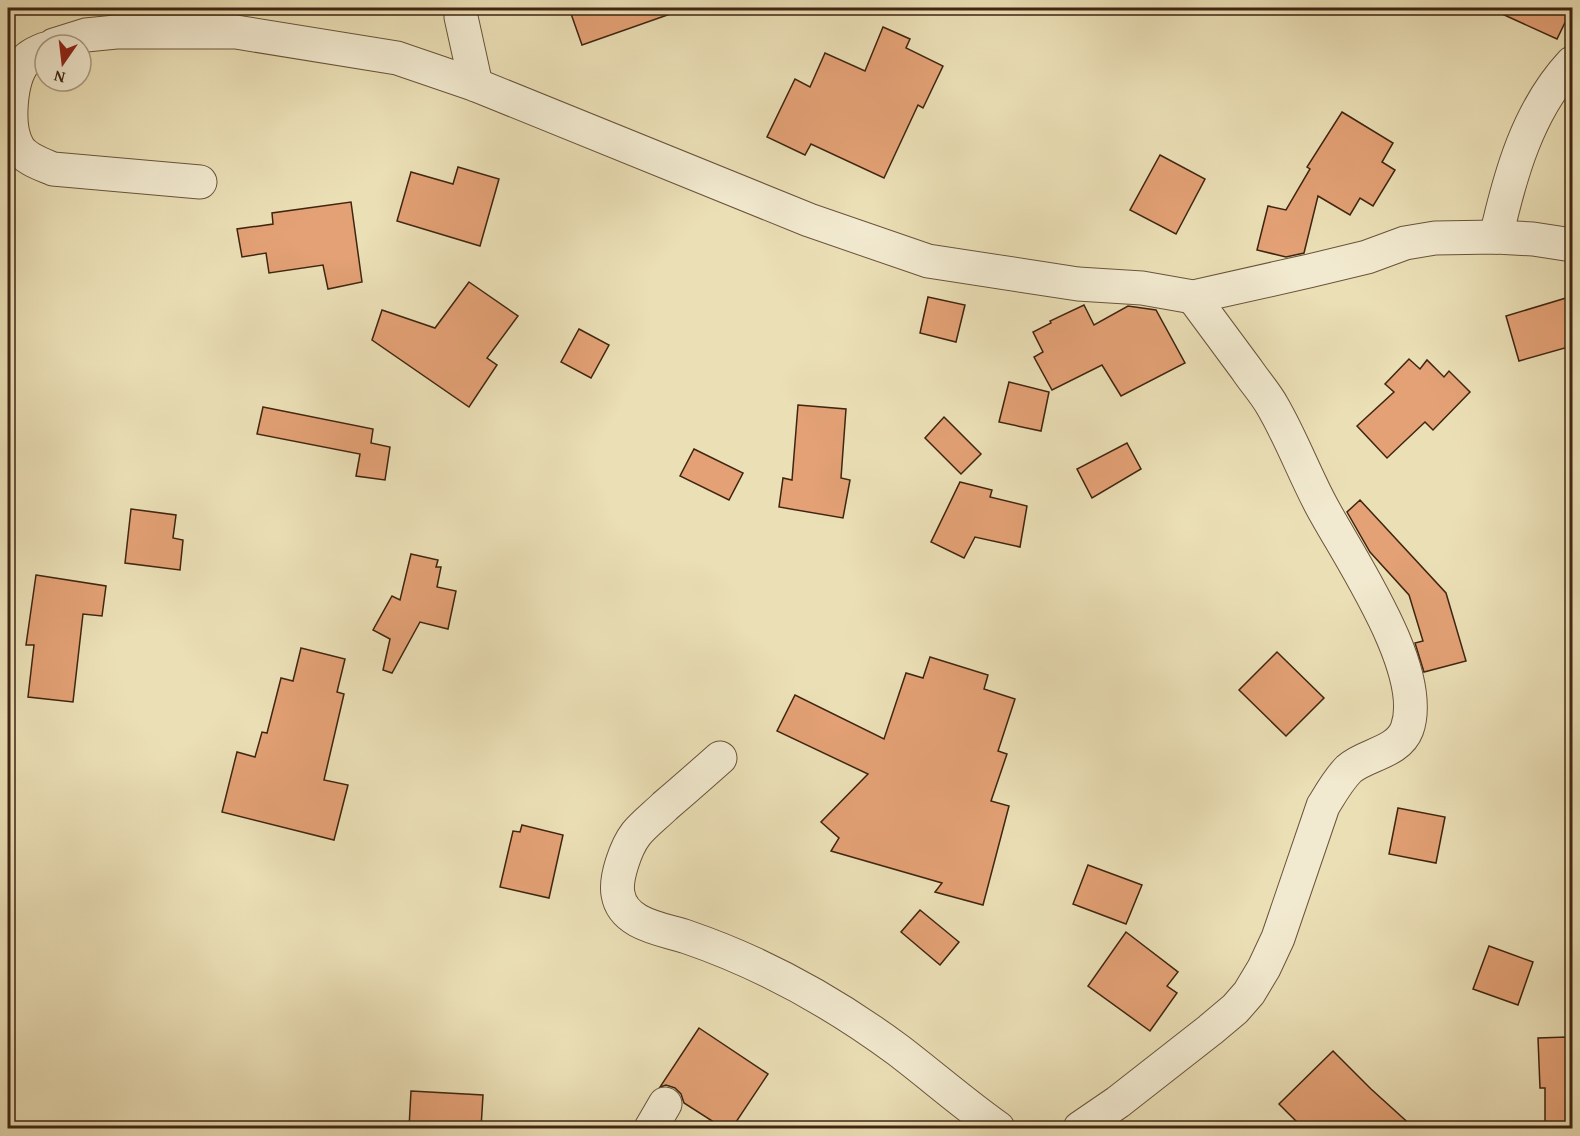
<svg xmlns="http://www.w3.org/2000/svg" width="1580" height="1136" font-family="'Gentium Book Plus',serif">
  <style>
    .building { fill: #e3a175; stroke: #3f2511; stroke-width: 1.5 }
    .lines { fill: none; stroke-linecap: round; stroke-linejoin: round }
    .minor-casing { stroke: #6a543a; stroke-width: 35 }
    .minor { stroke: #f2ead0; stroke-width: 33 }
  </style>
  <rect width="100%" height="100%" fill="#ebdfb6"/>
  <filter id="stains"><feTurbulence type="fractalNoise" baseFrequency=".00333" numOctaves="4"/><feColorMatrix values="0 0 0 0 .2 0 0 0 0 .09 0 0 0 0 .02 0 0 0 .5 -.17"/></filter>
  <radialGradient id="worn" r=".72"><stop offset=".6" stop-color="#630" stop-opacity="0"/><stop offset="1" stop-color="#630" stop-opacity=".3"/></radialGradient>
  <!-- building -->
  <g class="building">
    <polygon points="569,8 675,8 676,12 582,45"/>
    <polygon points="1489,8 1572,8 1557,39"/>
    <polygon points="883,27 910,39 906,48 943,66 923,108 918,105 884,178 811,144 805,155 767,137 795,79 810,87 825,53 865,71"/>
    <polygon points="1342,112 1393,143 1382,162 1395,170 1373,206 1360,198 1350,215 1318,196 1304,253 1286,257 1257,250 1268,206 1286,210 1310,169 1307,167"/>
    <polygon points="1160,155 1205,179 1176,234 1130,210"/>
    <polygon points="458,167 499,179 480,246 397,221 411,172 453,184"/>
    <polygon points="351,202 362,282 328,289 323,265 269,273 266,253 242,257 237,229 273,224 272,213"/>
    <polygon points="469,282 518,316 487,358 497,365 469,407 372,340 382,310 435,328"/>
    <polygon points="928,297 965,305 956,342 920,333"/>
    <polygon points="1566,298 1572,318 1572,346 1519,361 1506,316"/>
    <polygon points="1084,305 1094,325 1128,306 1156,310 1185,363 1121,396 1102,365 1052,390 1034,357 1043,352 1033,332 1051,323 1050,321"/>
    <polygon points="579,329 609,345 591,378 561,362"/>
    <polygon points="1409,359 1420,369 1427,360 1444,377 1449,371 1470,392 1433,430 1425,422 1387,458 1357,426 1394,392 1385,384"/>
    <polygon points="1009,382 1049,392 1041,431 999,422"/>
    <polygon points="798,405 846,409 841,478 850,480 843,518 779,507 783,478 792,480"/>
    <polygon points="263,407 373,429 371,443 390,447 385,480 356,476 360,454 257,434"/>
    <polygon points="944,417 981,454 961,474 925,438"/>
    <polygon points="1127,443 1141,469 1092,498 1077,469"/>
    <polygon points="694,449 743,473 729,500 680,476"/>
    <polygon points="960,482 992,490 990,497 1027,506 1020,547 975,537 964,558 931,542"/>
    <polygon points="1360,500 1446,593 1466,661 1424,672 1415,643 1423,641 1409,595 1370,552 1347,512"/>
    <polygon points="131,509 176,515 173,538 183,540 180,570 125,563"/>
    <polygon points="411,554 438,560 436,567 441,567 437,587 456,591 448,629 420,622 392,673 383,670 390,639 373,630 392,596 400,600"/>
    <polygon points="36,575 106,586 102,616 83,614 73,702 28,697 34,645 26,645"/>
    <polygon points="301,648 345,659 337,692 344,694 324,780 348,785 334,840 222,812 237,752 255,757 262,732 267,733 281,678 293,681"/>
    <polygon points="1277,652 1324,698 1286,736 1239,690"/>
    <polygon points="930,657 988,675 984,689 1015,699 998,751 1007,754 991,801 1009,806 983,905 935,892 942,883 831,851 839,838 821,822 868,774 777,731 795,695 884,739 906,673 923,678"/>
    <polygon points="1398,808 1445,817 1436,863 1389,854"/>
    <polygon points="522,825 563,835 549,898 500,887 513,831 520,832"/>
    <polygon points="1088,865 1142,885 1126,924 1073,904"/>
    <polygon points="920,910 959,942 940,965 901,932"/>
    <polygon points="1126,932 1178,972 1167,986 1177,993 1150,1031 1088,986"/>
    <polygon points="1489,946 1533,962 1518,1005 1473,989"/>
    <polygon points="699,1028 768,1074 732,1128 723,1128 684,1103 681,1094 675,1088 666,1085 660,1087"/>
    <polygon points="1567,1037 1567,1045 1572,1045 1572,1128 1545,1128 1545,1088 1540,1088 1538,1038"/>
    <polygon points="1333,1051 1371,1089 1414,1128 1303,1128 1279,1104"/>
    <polygon points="411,1091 483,1095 481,1128 409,1128"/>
  </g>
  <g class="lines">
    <!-- minor casing -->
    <g class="minor-casing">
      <g id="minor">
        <polyline points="461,8 461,17 476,85"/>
        <polyline points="54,45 86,35 116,32 236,32 397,58 476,85 809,220 928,261 1078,284 1142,288 1193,297 1309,271 1367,257 1405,243 1435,238 1496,237 1533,239 1572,245"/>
        <path d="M45,49C38,52 30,55 25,61C10,79 6,126 18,147C25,159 41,164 53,169L200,182"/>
        <path d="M1496,237C1510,175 1528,110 1572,63"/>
        <path d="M720,758C702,774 684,790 665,806C656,815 644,824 636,834C626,847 615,878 618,894C623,925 663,929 687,937C763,963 833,1002 898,1050C932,1076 964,1104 998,1128"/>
        <polyline points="651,1128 665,1104"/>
        <path d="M1080,1128L1118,1102L1210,1030L1235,1009L1249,993L1264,968L1278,938L1323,806C1331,793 1338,780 1349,769C1366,754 1398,753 1407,729C1428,670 1348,556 1321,505C1304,473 1291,438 1273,407C1266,394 1255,382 1247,370C1229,346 1211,321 1193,297"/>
      </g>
    </g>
    <!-- minor -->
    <use href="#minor" class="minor"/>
  </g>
  <!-- margin -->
  <rect width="1580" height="1136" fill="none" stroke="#ebdfb6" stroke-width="30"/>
  <rect x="9" y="9" width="1562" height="1118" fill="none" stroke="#3f2511" stroke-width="3"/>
  <rect x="15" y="15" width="1550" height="1106" fill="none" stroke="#3f2511" stroke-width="1.5"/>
  <!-- north arrow -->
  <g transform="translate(63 63) rotate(194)"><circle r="28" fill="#f2ead0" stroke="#aa9b84" stroke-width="1.5"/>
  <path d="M0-4.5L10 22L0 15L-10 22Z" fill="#8f2418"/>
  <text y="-9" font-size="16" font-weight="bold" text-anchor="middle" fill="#3f2511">N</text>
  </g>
  <rect width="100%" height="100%" filter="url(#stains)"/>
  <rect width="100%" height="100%" fill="url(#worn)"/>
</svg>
